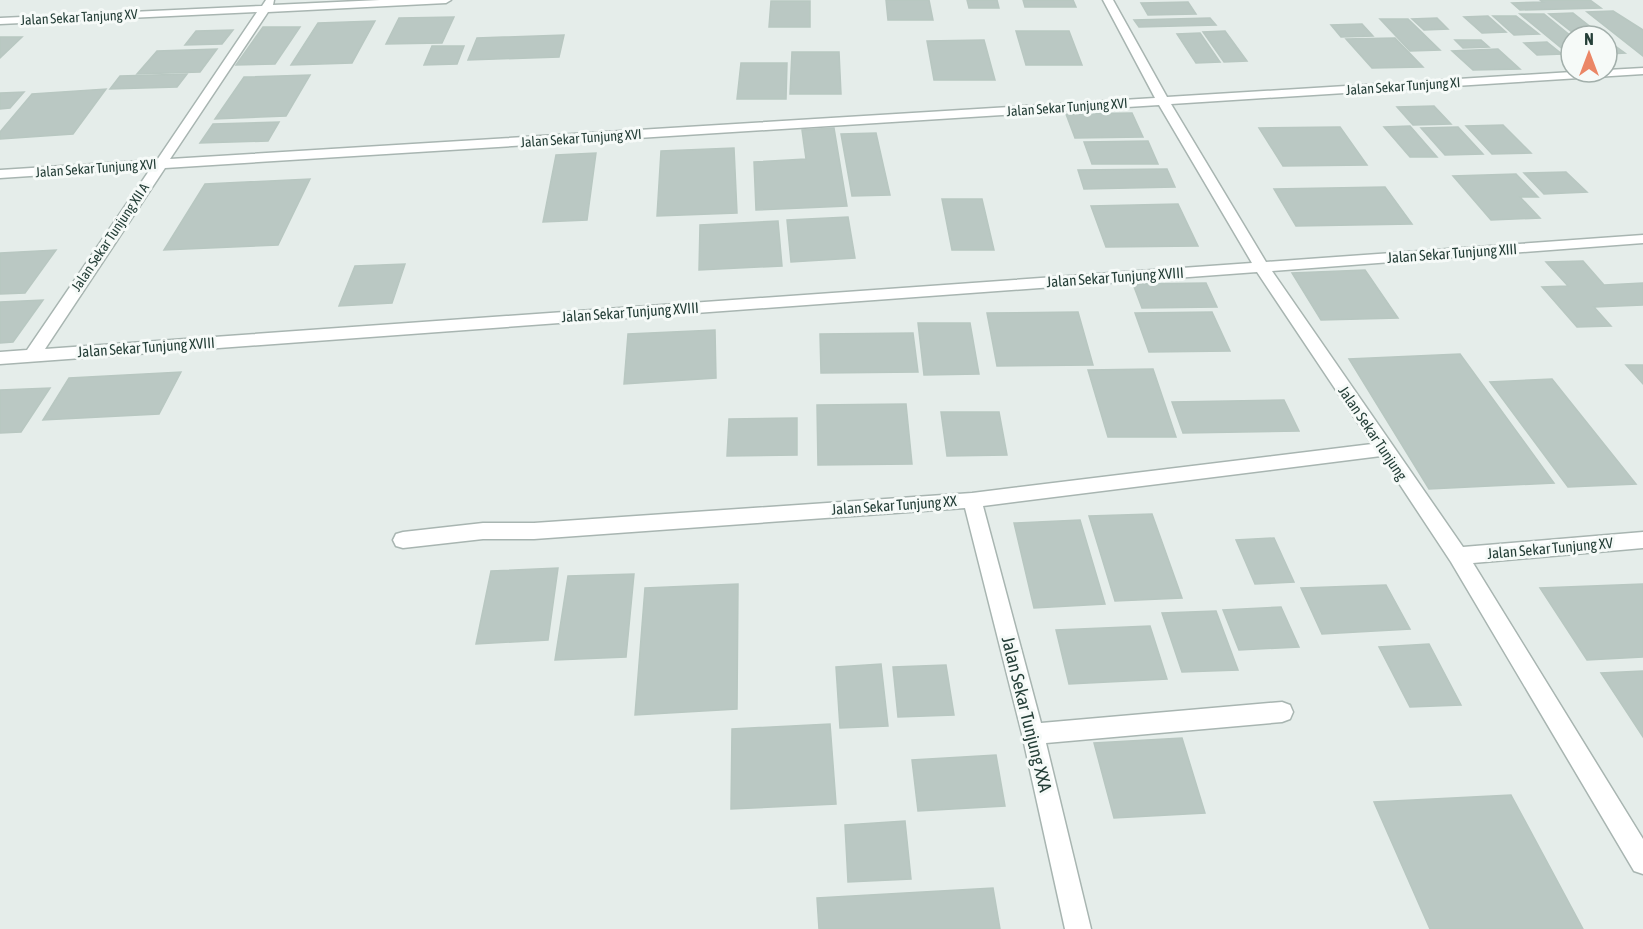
<svg xmlns="http://www.w3.org/2000/svg" width="1643" height="929" font-family="'Asap Condensed',sans-serif">
  <style>
    .building { fill: #bac8c3; stroke: #b8c7c1; stroke-width: 1.5 }
    .lines { fill: none; stroke-linecap: round; stroke-linejoin: round }
    .minor-casing { stroke: #a8b5b1; stroke-width: 3 }
    .minor { fill: #fff; fill-rule: evenodd }
    .labels { text-anchor: middle; dominant-baseline: central; stroke-width: 6; stroke-linejoin: round; paint-order: stroke }
    .far-street-label { font-size: 14px; fill: #253f38; stroke: #f6faf8 }
    .street-label { font-size: 15px; fill: #253f38; stroke: #f6faf8 }
    .near-street-label { font-size: 18px; fill: #253f38; stroke: #f6faf8 }
  </style>
  <rect width="100%" height="100%" fill="#e5edea"/>
  <!-- building -->
  <g class="building">
    <polygon points="886,0 929,0 933,20 888,20"/>
    <polygon points="967,0 997,0 999,8 969,8"/>
    <polygon points="1023,0 1073,0 1076,7 1025,7"/>
    <polygon points="1540,0 1590,0 1601,8 1520,10 1512,3 1543,2"/>
    <polygon points="771,1 810,1 810,27 769,27"/>
    <polygon points="1188,2 1196,14 1148,15 1141,3"/>
    <polygon points="1613,11 1643,30 1643,56 1587,12"/>
    <polygon points="1573,13 1602,36 1577,36 1549,14"/>
    <polygon points="1520,14 1544,14 1571,36 1571,56"/>
    <polygon points="1488,16 1506,32 1482,33 1464,17"/>
    <polygon points="1493,16 1516,16 1539,34 1514,35"/>
    <polygon points="454,17 442,43 386,44 399,18"/>
    <polygon points="1210,18 1216,25 1139,27 1134,20"/>
    <polygon points="1437,18 1448,29 1424,30 1412,19"/>
    <polygon points="1380,19 1408,19 1440,50 1410,51"/>
    <polygon points="375,21 352,63 291,65 318,23"/>
    <polygon points="1362,24 1373,36 1341,37 1331,25"/>
    <polygon points="263,27 300,27 275,64 236,65"/>
    <polygon points="233,30 222,44 185,45 196,31"/>
    <polygon points="1016,31 1069,31 1082,65 1026,65"/>
    <polygon points="1225,31 1247,61 1224,62 1203,32"/>
    <polygon points="1200,33 1220,62 1196,63 1177,34"/>
    <polygon points="564,35 559,57 468,60 477,38"/>
    <polygon points="0,37 22,37 0,58"/>
    <polygon points="1395,38 1423,67 1372,68 1346,39"/>
    <polygon points="984,40 995,80 934,80 927,41"/>
    <polygon points="1455,40 1481,40 1489,47 1463,48"/>
    <polygon points="1607,40 1625,53 1607,54"/>
    <polygon points="1547,42 1562,54 1537,55 1524,43"/>
    <polygon points="432,46 464,46 457,64 424,65"/>
    <polygon points="217,49 200,72 137,74 157,51"/>
    <polygon points="1498,49 1520,69 1473,70 1452,51"/>
    <polygon points="792,52 839,52 841,94 790,94"/>
    <polygon points="741,63 787,63 786,99 737,99"/>
    <polygon points="187,74 177,87 110,89 120,76"/>
    <polygon points="310,75 286,116 215,119 244,77"/>
    <polygon points="106,89 73,134 0,139 0,132 32,94"/>
    <polygon points="24,92 10,108 0,109 0,93"/>
    <polygon points="1434,106 1451,124 1413,125 1397,107"/>
    <polygon points="1132,113 1143,137 1075,138 1066,114"/>
    <polygon points="279,122 268,141 200,143 213,124"/>
    <polygon points="1503,125 1531,153 1492,154 1466,126"/>
    <polygon points="1410,126 1437,157 1410,157 1384,127"/>
    <polygon points="1340,127 1367,165 1283,166 1259,128"/>
    <polygon points="1458,127 1483,154 1445,155 1421,128"/>
    <polygon points="834,128 847,206 756,210 754,162 806,159 802,130"/>
    <polygon points="876,133 890,195 852,196 841,134"/>
    <polygon points="1148,141 1158,164 1092,164 1084,142"/>
    <polygon points="734,148 737,213 657,216 661,151"/>
    <polygon points="596,153 587,220 543,222 556,155"/>
    <polygon points="1167,169 1175,187 1084,189 1078,170"/>
    <polygon points="1566,172 1587,192 1544,194 1524,173"/>
    <polygon points="1516,174 1538,197 1520,197 1540,218 1491,220 1453,176"/>
    <polygon points="310,179 278,245 164,250 205,184"/>
    <polygon points="1385,187 1412,224 1296,226 1274,189"/>
    <polygon points="942,199 982,199 994,250 952,250"/>
    <polygon points="1178,204 1198,246 1106,247 1091,206"/>
    <polygon points="848,217 855,258 791,262 787,220"/>
    <polygon points="778,221 782,266 699,270 700,225"/>
    <polygon points="56,250 25,293 0,294 0,253"/>
    <polygon points="1583,261 1604,285 1643,283 1643,305 1594,307 1611,326 1577,327 1542,287 1568,286 1546,262"/>
    <polygon points="405,264 392,303 339,306 355,266"/>
    <polygon points="1365,270 1398,318 1321,320 1292,273"/>
    <polygon points="1206,283 1217,307 1142,308 1133,284"/>
    <polygon points="43,300 13,342 0,343 0,302"/>
    <polygon points="1078,312 1093,365 997,366 987,313"/>
    <polygon points="1212,312 1230,351 1149,352 1135,313"/>
    <polygon points="918,323 970,323 979,374 924,375"/>
    <polygon points="715,330 716,378 624,384 628,334"/>
    <polygon points="913,333 918,372 821,373 820,334"/>
    <polygon points="1460,354 1554,483 1429,489 1349,359"/>
    <polygon points="1626,365 1643,365 1643,384"/>
    <polygon points="1153,369 1176,437 1108,437 1088,370"/>
    <polygon points="181,372 159,414 43,420 69,378"/>
    <polygon points="1552,379 1636,484 1568,487 1490,382"/>
    <polygon points="50,388 21,432 0,433 0,390"/>
    <polygon points="1284,400 1299,431 1183,433 1172,402"/>
    <polygon points="906,404 912,464 818,465 817,405"/>
    <polygon points="941,412 999,412 1007,455 947,456"/>
    <polygon points="797,418 797,455 727,456 729,419"/>
    <polygon points="1152,514 1182,598 1115,601 1089,516"/>
    <polygon points="1080,520 1105,604 1034,608 1014,523"/>
    <polygon points="1274,538 1294,582 1255,584 1236,540"/>
    <polygon points="558,568 548,640 476,644 491,571"/>
    <polygon points="634,574 626,657 555,660 568,576"/>
    <polygon points="738,584 737,709 635,715 645,588"/>
    <polygon points="1643,584 1643,657 1587,660 1540,588"/>
    <polygon points="1386,585 1410,629 1322,634 1301,588"/>
    <polygon points="1281,607 1299,647 1239,650 1223,610"/>
    <polygon points="1216,611 1238,670 1182,672 1162,613"/>
    <polygon points="1150,626 1167,679 1069,684 1056,630"/>
    <polygon points="1429,644 1461,705 1410,707 1379,647"/>
    <polygon points="881,664 888,726 840,728 836,667"/>
    <polygon points="946,665 954,715 898,717 893,667"/>
    <polygon points="1643,671 1643,737 1601,673"/>
    <polygon points="830,724 836,804 731,809 732,729"/>
    <polygon points="1182,738 1205,813 1114,818 1094,743"/>
    <polygon points="996,755 1005,806 918,811 912,760"/>
    <polygon points="1511,795 1583,929 1430,929 1374,802"/>
    <polygon points="905,821 911,879 848,882 845,825"/>
    <polygon points="993,888 1000,929 819,929 817,898"/>
  </g>
  <g class="lines">
    <!-- minor casing -->
    <g class="minor-casing">
      <path id="minor" d="M266,0H274L273,5L380,0H451L446,3L268,12L170,159L1155,98L1103,0H1113L1167,97L1572,72H1607V70L1643,68V74L1171,104L1266,262L1643,235V243L1272,271L1463,547L1643,532V548L1473,563L1643,839V874L1634,871L1451,562L1381,456L983,506L1041,723L1282,702L1290,705L1293,712L1290,719L1282,722L1046,743L1091,929H1065L1022,734L965,508L534,539H483L403,548L396,546L393,540L396,534L403,532L483,523H534L972,493L1372,444L1257,272L0,364V352L27,350L151,168L0,178V170L157,160L257,12L0,24V18L262,6ZM1159,105L1252,263L45,349L165,168Z"/>
    </g>
    <!-- minor -->
    <use href="#minor" class="minor"/>
  </g>
  <g class="labels">
    <!-- far-street labels -->
    <g class="far-street-label">
      <text transform="translate(79 17) rotate(-3)">Jalan Sekar Tanjung XV</text>
      <text transform="translate(1403 86) rotate(-4)">Jalan Sekar Tunjung XI</text>
      <text transform="translate(1067 107) rotate(-4)">Jalan Sekar Tunjung XVI</text>
      <text transform="translate(581 138) rotate(-4)">Jalan Sekar Tunjung XVI</text>
      <text transform="translate(96 168) rotate(-4)">Jalan Sekar Tunjung XVI</text>
      <text transform="translate(110 237) rotate(-56)">Jalan Sekar Tunjung XII A</text>
    </g>
    <!-- street labels -->
    <g class="street-label">
      <text transform="translate(1452 253) rotate(-4)">Jalan Sekar Tunjung XIII</text>
      <text transform="translate(1115 277) rotate(-4)">Jalan Sekar Tunjung XVIII</text>
      <text transform="translate(630 312) rotate(-4)">Jalan Sekar Tunjung XVIII</text>
      <text transform="translate(146 347) rotate(-4)">Jalan Sekar Tunjung XVIII</text>
      <text transform="translate(1373 433) rotate(56)">Jalan Sekar Tunjung</text>
      <text transform="translate(894 505) rotate(-4)">Jalan Sekar Tunjung XX</text>
      <text transform="translate(1550 548) rotate(-5)">Jalan Sekar Tunjung XV</text>
    </g>
    <!-- near-street labels -->
    <g class="near-street-label">
      <text transform="translate(1027 714) rotate(76)">Jalan Sekar Tunjung XXA</text>
    </g>
  </g>
  <!-- north arrow -->
  <g transform="translate(1589 54)"><circle r="28" fill="#f6faf8" stroke="#a2afab" stroke-width="1.5"/>
  <path d="M0-4.5L10 22L0 15L-10 22Z" fill="#eb8666"/>
  <text y="-9" font-size="16" font-weight="bold" text-anchor="middle" fill="#253f38">N</text>
  </g>
</svg>
